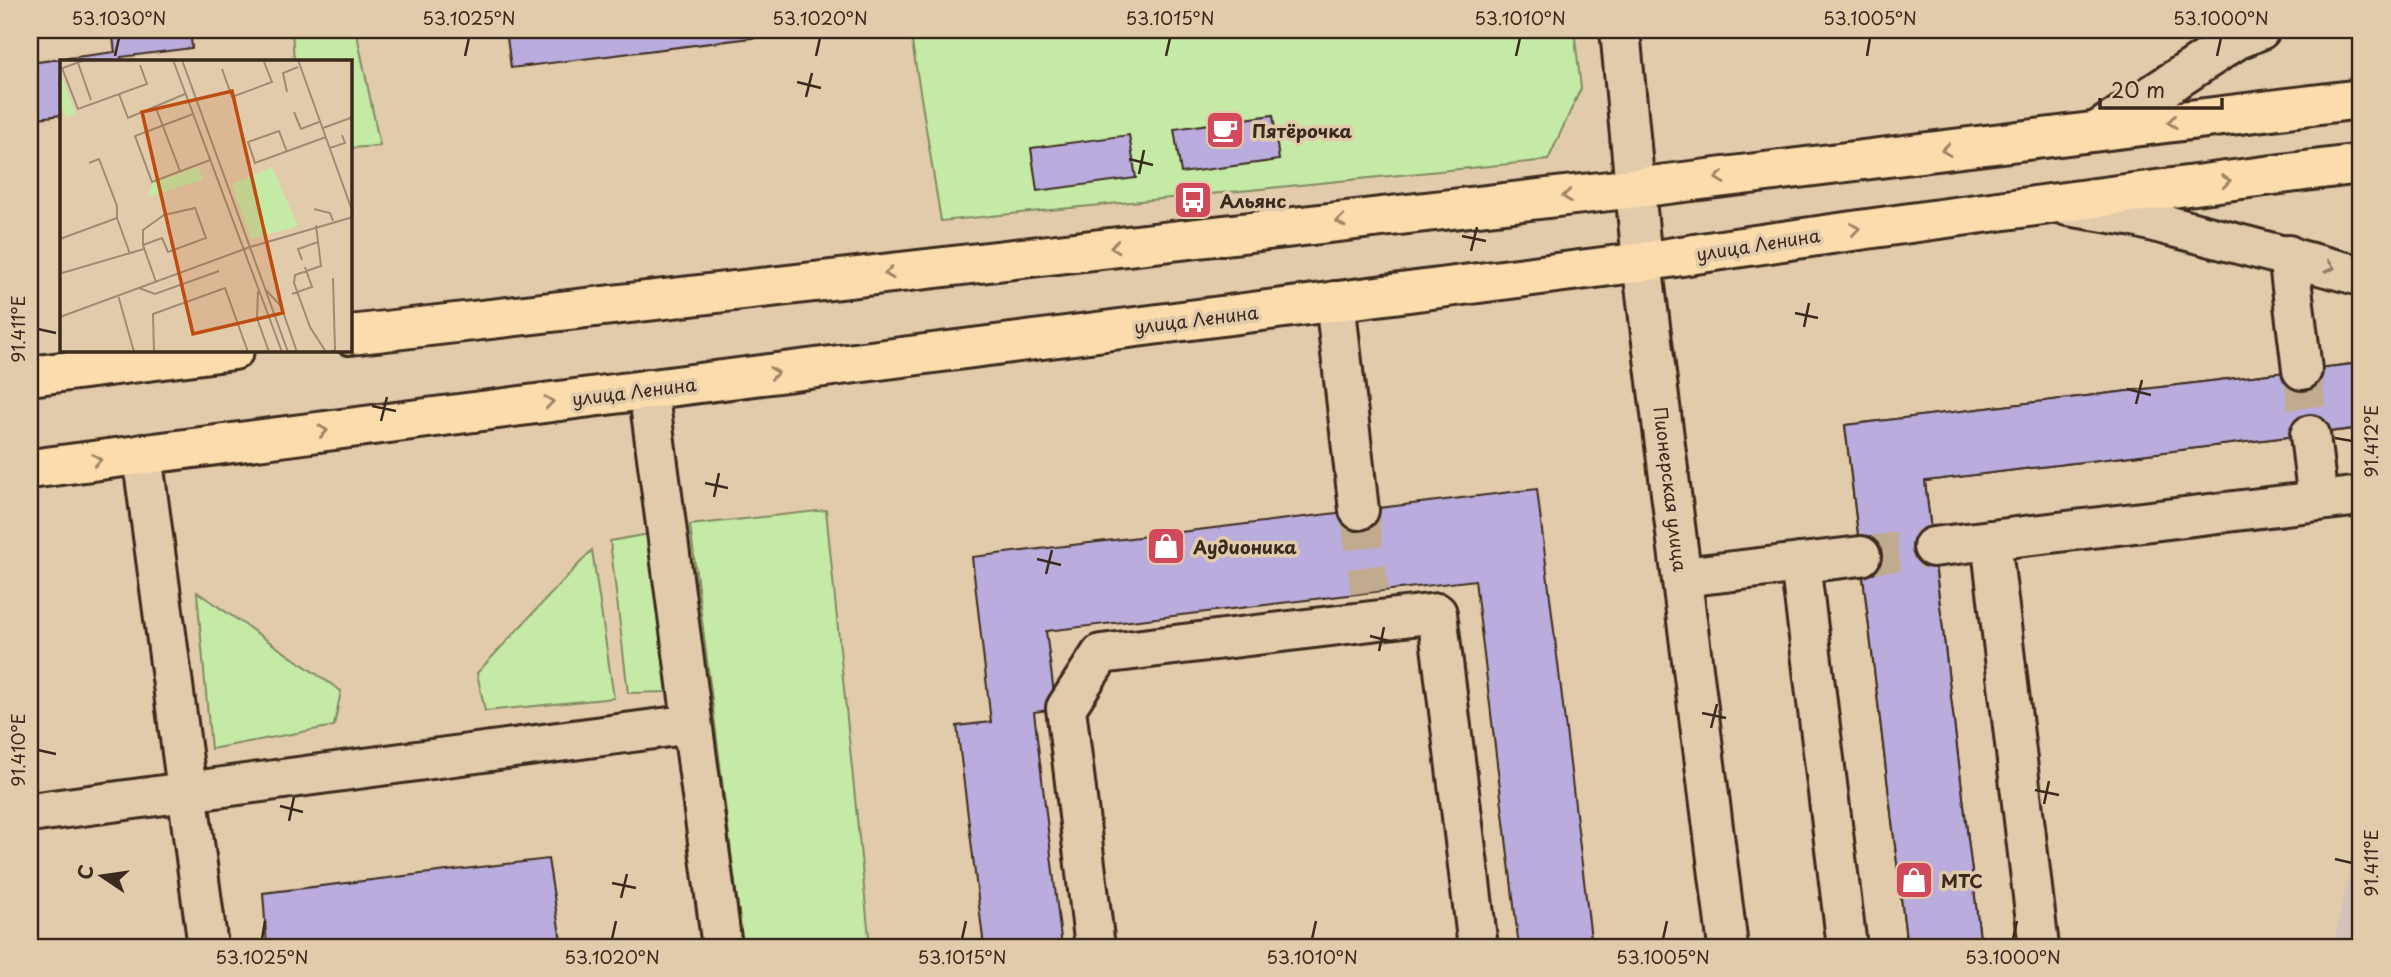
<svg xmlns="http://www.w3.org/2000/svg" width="2391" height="977" font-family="'Playpen Sans',sans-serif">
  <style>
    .built { fill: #d6c2ba }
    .green { fill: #c4eaa5; stroke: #808a62; stroke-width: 2 }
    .building { fill: #baacdd; stroke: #3b2a1e; stroke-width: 2 }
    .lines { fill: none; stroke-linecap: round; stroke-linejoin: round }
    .minor-tunnel { stroke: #c1ab8f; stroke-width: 38; stroke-dasharray: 38 19; stroke-linecap: butt }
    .minor-casing { stroke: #3b2a1e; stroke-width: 44 }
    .major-casing { stroke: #3b2a1e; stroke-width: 44 }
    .minor { stroke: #e2cbab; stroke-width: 38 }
    .major { stroke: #fcdcac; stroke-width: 38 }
    .oneway { stroke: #9c8365 }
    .oneway2 { stroke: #8e7a64 }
    .ticks { fill: none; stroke: #3b2a1e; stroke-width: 2.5 }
    .labels { text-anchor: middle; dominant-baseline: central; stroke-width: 7; stroke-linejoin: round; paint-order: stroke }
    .poi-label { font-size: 18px; font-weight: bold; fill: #3b2a1e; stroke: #e2cbab; text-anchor: start }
    .street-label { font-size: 18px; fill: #3b2a1e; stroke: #e2cbab }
    .inset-road { fill: none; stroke: #9f8b73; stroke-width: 2 }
    .view { fill: #bd4d10; fill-opacity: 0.15; stroke: #bd4d10; stroke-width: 3.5 }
    .inset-edge { fill: none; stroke: #3b2a1e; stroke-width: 3.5 }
    .neatline { fill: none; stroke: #3b2a1e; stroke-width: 2.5 }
    .ticks-label { font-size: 18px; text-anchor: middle; fill: #3b2a1e }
  </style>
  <rect width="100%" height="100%" fill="#e2cbab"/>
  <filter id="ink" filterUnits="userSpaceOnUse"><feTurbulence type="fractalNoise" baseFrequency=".0143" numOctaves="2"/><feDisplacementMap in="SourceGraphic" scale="14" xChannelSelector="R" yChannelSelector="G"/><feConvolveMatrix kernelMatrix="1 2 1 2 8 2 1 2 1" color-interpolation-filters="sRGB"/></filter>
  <g filter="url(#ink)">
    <!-- built -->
    <polygon class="built" points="2361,816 2361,947 2333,947"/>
    <!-- green -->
    <g class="green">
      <polygon points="292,30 356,30 380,146 350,148 350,61 294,61"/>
      <polygon points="910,30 1574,30 1581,88 1548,160 941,221"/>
      <polygon points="826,510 870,947 743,947 690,525"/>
      <polygon points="649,534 667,692 628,693 610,541"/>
      <polygon points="592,550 614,698 485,711 477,673"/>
      <polygon points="197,592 341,691 334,726 211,749"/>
    </g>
    <!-- building -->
    <g class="building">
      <polygon points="112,30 190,30 192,48 121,57 122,61 61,61 61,115 30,119 30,63 115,52"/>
      <polygon points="506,30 815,30 511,68"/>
      <polygon points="1273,115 1279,160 1181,173 1174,129"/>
      <polygon points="1129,135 1136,178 1037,191 1031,148"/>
      <polygon points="2361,363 2361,428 1925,481 1981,947 1907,947 1845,425"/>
      <polygon points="2361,363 2361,428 1925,481 1981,947 1907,947 1845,425"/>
      <polygon points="1537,489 1592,947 1519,947 1475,580 1046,631 1056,709 1034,712 1062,947 984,947 957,726 991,722 972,557"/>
      <polygon points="548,859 562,947 267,947 263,893"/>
    </g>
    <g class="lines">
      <!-- minor-tunnel -->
      <g class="minor-tunnel">
        <polyline points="2302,370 2310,435"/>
        <polyline points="1359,510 1370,592"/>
        <polyline points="1861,556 1933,547"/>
      </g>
      <!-- minor casing -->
      <g class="minor-casing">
        <g id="minor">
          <polyline points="1620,30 1642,262 1728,947"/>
          <polyline points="2099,130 2236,40 2260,30"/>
          <polyline points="2068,206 2135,217 2361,276"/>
          <polyline points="2288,255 2302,370"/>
          <polyline points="1335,301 1359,510"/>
          <polyline points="648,389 722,947"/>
          <polyline points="2310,435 2318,501"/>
          <polyline points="142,454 208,947"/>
          <polyline points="1933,547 1991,540"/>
          <polyline points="1800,563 1847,947"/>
          <polyline points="1682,577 1861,556"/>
          <polyline points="30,813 692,724"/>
          <polyline points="1095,947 1066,708 1101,654 1437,613 1478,947"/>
          <polyline points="2039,947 1991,540 2361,496"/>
        </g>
      </g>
      <!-- major casing -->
      <g class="major-casing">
        <g id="major">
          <polyline points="350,335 1635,188 2361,99"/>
          <polyline points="30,376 234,350"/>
          <path d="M30,469L1642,262C1881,225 2121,194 2361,164"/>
        </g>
      </g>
      <!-- minor -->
      <use href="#minor" class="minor"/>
      <!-- major -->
      <use href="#major" class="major"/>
    </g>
    <!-- one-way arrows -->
    <defs><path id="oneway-chevron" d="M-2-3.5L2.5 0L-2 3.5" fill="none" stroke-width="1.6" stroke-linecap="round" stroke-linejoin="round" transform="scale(1.75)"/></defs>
    <g class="oneway">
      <use href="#oneway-chevron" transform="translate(2172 122) rotate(173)"/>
      <use href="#oneway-chevron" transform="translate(1946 150) rotate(173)"/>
      <use href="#oneway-chevron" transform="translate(1720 178) rotate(173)"/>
      <use href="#oneway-chevron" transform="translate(2226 181) rotate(-7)"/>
      <use href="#oneway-chevron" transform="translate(1567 196) rotate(174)"/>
      <use href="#oneway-chevron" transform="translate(1341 221) rotate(174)"/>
      <use href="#oneway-chevron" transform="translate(1855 229) rotate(-8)"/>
      <use href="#oneway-chevron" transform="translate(1115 247) rotate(174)"/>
      <use href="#oneway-chevron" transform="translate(889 273) rotate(174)"/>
      <use href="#oneway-chevron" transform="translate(774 373) rotate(-7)"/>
      <use href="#oneway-chevron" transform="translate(549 402) rotate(-7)"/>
      <use href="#oneway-chevron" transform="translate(323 431) rotate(-7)"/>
      <use href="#oneway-chevron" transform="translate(97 460) rotate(-7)"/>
    </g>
    <use class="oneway2" href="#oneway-chevron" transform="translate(2330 267) rotate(16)"/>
  </g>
  <!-- ticks -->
  <path class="ticks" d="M115,56L119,38M465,56L469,38M816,56L820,38M1166,56L1170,38M1516,56L1520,38M1867,56L1870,38M2217,56L2221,38M797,82L821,88M806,97L812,73M1129,159L1153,165M1139,174L1144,150M1462,236L1486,241M1471,251L1477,227M1795,313L1818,318M1804,327L1809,303M38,329L56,333M2127,389L2151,395M2136,404L2142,380M372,406L396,411M381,421L387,397M2335,438L2352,441M705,483L728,488M714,497L719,473M1037,559L1061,565M1046,574L1052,550M1370,636L1393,642M1379,651L1384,627M1702,713L1726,718M1711,728L1717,704M38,750L56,754M2035,790L2059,795M2044,804L2049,781M280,806L303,812M289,821L294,797M2335,859L2352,863M612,883L636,888M621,898L627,874M262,939L265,921M612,939L616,921M962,939L966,921M1312,939L1316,921M1663,939L1667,921M2013,939L2017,921"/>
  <!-- icons -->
  <defs>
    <g id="cafe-square" transform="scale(2.0125)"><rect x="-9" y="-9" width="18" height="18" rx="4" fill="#d1495b" stroke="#e2cbab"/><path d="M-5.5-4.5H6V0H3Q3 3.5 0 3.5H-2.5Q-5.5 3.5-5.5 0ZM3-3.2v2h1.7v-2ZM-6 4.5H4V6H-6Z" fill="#fff"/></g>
    <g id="bus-square" transform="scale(2.0125)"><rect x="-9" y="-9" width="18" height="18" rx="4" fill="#d1495b" stroke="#e2cbab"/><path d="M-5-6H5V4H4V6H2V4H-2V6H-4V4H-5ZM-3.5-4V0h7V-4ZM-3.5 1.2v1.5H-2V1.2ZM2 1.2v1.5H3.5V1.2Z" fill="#fff"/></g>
    <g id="shop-square" transform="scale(2.0125)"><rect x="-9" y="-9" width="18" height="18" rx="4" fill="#d1495b" stroke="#e2cbab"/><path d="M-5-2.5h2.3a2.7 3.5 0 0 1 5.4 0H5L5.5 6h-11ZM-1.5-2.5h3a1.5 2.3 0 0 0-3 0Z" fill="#fff"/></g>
  </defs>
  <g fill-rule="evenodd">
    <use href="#cafe-square" x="1225" y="130"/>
    <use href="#bus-square" x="1193" y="200"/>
    <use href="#shop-square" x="1166" y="546"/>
    <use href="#shop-square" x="1914" y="880"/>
  </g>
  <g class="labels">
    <!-- poi labels -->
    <g class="poi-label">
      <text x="1252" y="130">Пятёрочка</text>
      <text x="1220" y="200">Альянс</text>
      <text x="1193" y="546">Аудионика</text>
      <text x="1941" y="880">МТС</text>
    </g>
    <!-- street labels -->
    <g class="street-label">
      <text transform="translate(1758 244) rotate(-9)">улица Ленина</text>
      <text transform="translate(1196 319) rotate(-7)">улица Ленина</text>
      <text transform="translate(634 391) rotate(-7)">улица Ленина</text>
      <text transform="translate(1671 489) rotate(83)">Пионерская улица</text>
    </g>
  </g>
  <!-- overview -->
  <g transform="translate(60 60)">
    <rect width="292" height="292" fill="#e2cbab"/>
    <path d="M1,14L16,54L6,58L0,42ZM138,107L143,119L88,137L93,123ZM212,107L238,166L191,179L172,124Z" fill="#c4eaa5"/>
    <path class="inset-road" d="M113,0L222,292M122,0L228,292M238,0L293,153M18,3L31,40M2,8L18,49L87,24L80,5M0,9L25,0M162,9L172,37L212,22L204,2M227,32L223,13L238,7M59,34L68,58L125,34M96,48L120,111M234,52L241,69L259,62M133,54L75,76L92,122L150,100M263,68L293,57M270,88L285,83L282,75M227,92L219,71L188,82L195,103L266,77M254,149L270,153L273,161M57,158L70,194M256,165L261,206L235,215L234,223L250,267L266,292M0,179L57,158V146L39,99L29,103M83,185L102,178L108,192L146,178L135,148L104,155L83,170V185L96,222M242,200L238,189L258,182M2,213L84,189M79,228L95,234L159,211M206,230L221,246L237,292M198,231L197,258L209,292M232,234L252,227L245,207M58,235L74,292M0,257L190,187L293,157M94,292L93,254L165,228L188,292M271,292L275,290L273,218"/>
    <path class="view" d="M172,31L223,253L133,274L82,52Z"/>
    <rect width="292" height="292" class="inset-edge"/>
  </g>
  <!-- margin -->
  <rect width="2391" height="977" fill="none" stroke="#e2cbab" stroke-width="77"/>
  <!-- north arrow -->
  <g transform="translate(102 876) rotate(283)" stroke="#e2cbab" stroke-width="5" paint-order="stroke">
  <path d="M0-5L12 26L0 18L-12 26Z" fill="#3b2a1e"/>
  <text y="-10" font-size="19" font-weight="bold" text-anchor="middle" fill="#3b2a1e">С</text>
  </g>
  <!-- scale -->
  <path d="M2100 98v10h122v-10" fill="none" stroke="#3b2a1e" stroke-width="3.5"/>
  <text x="2111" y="98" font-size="21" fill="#3b2a1e" stroke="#e2cbab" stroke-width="5" paint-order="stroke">20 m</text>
  <rect x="38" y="38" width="2314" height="901" class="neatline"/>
  <g class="ticks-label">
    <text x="119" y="25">53.1030°N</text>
    <text x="469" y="25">53.1025°N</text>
    <text x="820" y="25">53.1020°N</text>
    <text x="1170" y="25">53.1015°N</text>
    <text x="1520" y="25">53.1010°N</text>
    <text x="1870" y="25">53.1005°N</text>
    <text x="2221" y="25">53.1000°N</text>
    <text transform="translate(19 329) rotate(-90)" y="6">91.411°E</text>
    <text transform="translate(2372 441) rotate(-90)" y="6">91.412°E</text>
    <text transform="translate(19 750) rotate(-90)" y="6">91.410°E</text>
    <text transform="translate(2372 863) rotate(-90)" y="6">91.411°E</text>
    <text x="262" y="964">53.1025°N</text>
    <text x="612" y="964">53.1020°N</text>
    <text x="962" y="964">53.1015°N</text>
    <text x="1312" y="964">53.1010°N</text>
    <text x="1663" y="964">53.1005°N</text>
    <text x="2013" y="964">53.1000°N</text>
  </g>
</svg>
